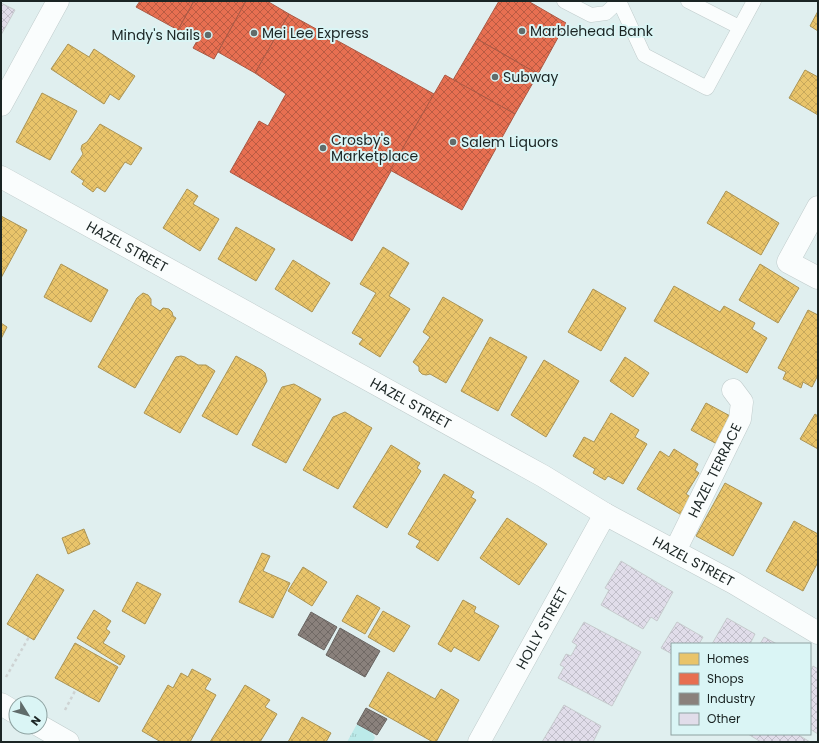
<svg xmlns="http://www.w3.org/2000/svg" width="819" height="743" font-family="Poppins,sans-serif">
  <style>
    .grass { fill: url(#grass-tufts) }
    .homes { fill: url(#homes-cross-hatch); stroke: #ab9455 }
    .shops { fill: url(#shops-cross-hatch); stroke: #aa5944 }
    .industry { fill: url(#industry-cross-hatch); stroke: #696562 }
    .building { fill: url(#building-cross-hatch); stroke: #c6cbcd }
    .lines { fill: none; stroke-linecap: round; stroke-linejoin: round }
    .lane-casing { stroke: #c0cccc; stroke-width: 15 }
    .street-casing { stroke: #c0cccc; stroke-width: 23 }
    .secondary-casing { stroke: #c0cccc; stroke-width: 23 }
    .path { stroke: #ced3d3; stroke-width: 2.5; stroke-dasharray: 3 3; stroke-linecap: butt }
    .lane { stroke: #fafdfd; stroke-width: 14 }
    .street { stroke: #fafdfd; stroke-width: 22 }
    .secondary { stroke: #fafdfd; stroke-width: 22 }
    .poi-dot { fill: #606c6b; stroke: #daf5f5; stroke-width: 1.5 }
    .labels { text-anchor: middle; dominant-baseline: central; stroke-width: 4; stroke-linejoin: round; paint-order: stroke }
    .poi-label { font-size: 14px; fill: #1b2524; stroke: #daf5f5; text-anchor: start }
    .street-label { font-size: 14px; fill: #1b2524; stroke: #daf5f5 }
  </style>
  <defs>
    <pattern id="grass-tufts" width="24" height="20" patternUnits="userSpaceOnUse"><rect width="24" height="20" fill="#bceae9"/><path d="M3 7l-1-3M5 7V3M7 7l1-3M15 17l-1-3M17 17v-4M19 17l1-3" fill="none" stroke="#a1c9c8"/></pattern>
    <pattern id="homes-cross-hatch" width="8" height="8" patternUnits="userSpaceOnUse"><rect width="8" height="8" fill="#e9c46a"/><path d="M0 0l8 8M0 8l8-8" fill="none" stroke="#c7a85c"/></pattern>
    <pattern id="shops-cross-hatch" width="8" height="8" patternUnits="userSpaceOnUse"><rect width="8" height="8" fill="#e76f51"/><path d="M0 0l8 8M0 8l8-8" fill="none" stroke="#ba5b43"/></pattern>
    <pattern id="industry-cross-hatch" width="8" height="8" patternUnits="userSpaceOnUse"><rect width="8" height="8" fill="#8a817c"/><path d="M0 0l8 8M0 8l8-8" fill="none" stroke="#706965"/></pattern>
    <pattern id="building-cross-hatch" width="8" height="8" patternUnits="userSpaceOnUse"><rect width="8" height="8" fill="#e1ddea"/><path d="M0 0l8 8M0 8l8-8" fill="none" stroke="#c0bec9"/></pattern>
  </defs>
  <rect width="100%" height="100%" fill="#e0efef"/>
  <!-- grass -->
  <polygon class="grass" points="357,724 372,732 375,738 372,742 347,742"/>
  <!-- homes -->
  <g class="homes">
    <polygon points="818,11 818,31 810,26"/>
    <polygon points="68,44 89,57 94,49 135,76 119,100 110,94 104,104 51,69"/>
    <polygon points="805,70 818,77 818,115 789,98"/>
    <polygon points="42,93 77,111 50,160 16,142"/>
    <polygon points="100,124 142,148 131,165 125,162 105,192 97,187 93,192 82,184 84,181 71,172 83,154 81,149 82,145 87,142"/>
    <polygon points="187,189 198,196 193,204 219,219 200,251 163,228"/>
    <polygon points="726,191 779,223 761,255 707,223"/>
    <polygon points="1,216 27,230 1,278"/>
    <polygon points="236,227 275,249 256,281 218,259"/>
    <polygon points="383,247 409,263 389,296 410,309 380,357 359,344 363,339 352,333 376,293 360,284"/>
    <polygon points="293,260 330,283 312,312 275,289"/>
    <polygon points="61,264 108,290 91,322 44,297"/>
    <polygon points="760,264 799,288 778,323 739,300"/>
    <polygon points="674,286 720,312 724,306 755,323 752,329 767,338 747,373 654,321"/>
    <polygon points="593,289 626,308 601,351 568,332"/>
    <polygon points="143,293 148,295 151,299 151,305 160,311 163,308 169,309 172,312 173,316 176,318 135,388 98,367 137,298"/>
    <polygon points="443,297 483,320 446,383 430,374 426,375 422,374 419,371 419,367 413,362 430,337 423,332"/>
    <polygon points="808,310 818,315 818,375 812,387 803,382 801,388 783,379 786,372 778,368"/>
    <polygon points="1,323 7,327 1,339"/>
    <polygon points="490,337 527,357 498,411 461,391"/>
    <polygon points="181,356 185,357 198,365 206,365 215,371 180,433 144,413 176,357"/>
    <polygon points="236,356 262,370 265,373 267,381 237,435 202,416"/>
    <polygon points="625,357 649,373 633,397 610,381"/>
    <polygon points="544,360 579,381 546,437 511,415"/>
    <polygon points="294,384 321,399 286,463 252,445 282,387"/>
    <polygon points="706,403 732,417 717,444 691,430"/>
    <polygon points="345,412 372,428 338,489 303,470 333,417"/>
    <polygon points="611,413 639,430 635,437 647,444 623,484 608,476 605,480 593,473 595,469 573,456 584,437 594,442"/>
    <polygon points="815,414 818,416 818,449 800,439"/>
    <polygon points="391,445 420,463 417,468 421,471 387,528 353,507"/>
    <polygon points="674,449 698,464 695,470 699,473 686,494 695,500 685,517 637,489 660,451 669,457"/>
    <polygon points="444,474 474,492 471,497 476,500 438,561 416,547 420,541 408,534"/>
    <polygon points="725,483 762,503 733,556 696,536"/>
    <polygon points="507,518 547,544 519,585 480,558"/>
    <polygon points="794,521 818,534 818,562 803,591 766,571"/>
    <polygon points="84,529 90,544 68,554 62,538"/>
    <polygon points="262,553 270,556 263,571 290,583 273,618 239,602"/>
    <polygon points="303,567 327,582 312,606 288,591"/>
    <polygon points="37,574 64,590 34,640 7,624"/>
    <polygon points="137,582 161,594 145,624 122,611"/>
    <polygon points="357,595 380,608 365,634 342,621"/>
    <polygon points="463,600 476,607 474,612 499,626 479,661 454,647 451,652 438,644"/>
    <polygon points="94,610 111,621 106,629 110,632 103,643 125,656 120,665 77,638"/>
    <polygon points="383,611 410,626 394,652 368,637"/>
    <polygon points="75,643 118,667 99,702 55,678"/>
    <polygon points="192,669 211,679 205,689 216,695 190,742 161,742 142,731 168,685 173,688 181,673 188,677"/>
    <polygon points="388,672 435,699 441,689 459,700 436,742 433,742 369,706"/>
    <polygon points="245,685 270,700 265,707 277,714 260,742 210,742"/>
    <polygon points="302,717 331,733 326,742 288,742"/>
  </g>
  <!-- shops -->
  <g class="shops">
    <polygon points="140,1 194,1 178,30 136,7"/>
    <polygon points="194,1 246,1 214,59 193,48 197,41 178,30"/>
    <polygon points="246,1 267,1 289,14 255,73 218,52"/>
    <polygon points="499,1 528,1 566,23 538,74 477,39"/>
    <polygon points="289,14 434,94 352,241 230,172 259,121 268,126 286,94 255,73"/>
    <polygon points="477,39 538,74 515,114 453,80"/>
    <polygon points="445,75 515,114 462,210 390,170"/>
  </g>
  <!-- industry -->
  <g class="industry">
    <polygon points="311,612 337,627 324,650 298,635"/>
    <polygon points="340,628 380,651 365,677 326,655"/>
    <polygon points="366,708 387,719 377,735 357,724"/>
  </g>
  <!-- building -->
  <g class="building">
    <polygon points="1,3 15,10 1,35"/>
    <polygon points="621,561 673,592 657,621 651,617 643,629 601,605 609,590 605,588"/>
    <polygon points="727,618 755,634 750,644 712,644"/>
    <polygon points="584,622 641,652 612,706 558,678 564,667 560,665 566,654 571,656 577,645 572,642"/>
    <polygon points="677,622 703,637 699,644 672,644 672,654 661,648"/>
    <polygon points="764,637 777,644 760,644"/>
    <polygon points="813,666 818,669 818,734 810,729 810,672"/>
    <polygon points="564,705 601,726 593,742 542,742"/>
    <polygon points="748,734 797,734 810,742 761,742"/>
  </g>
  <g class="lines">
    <!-- lane casing -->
    <g class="lane-casing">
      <g id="lane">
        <polyline points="564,1 591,15 606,13 619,1"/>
        <polyline points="619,1 644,55 707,88 754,1"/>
        <polyline points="688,1 739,27"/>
      </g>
    </g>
    <!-- street casing -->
    <g class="street-casing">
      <g id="street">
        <path id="s1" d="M1,177L543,476L605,514L734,583L818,633"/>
        <polyline points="818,207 788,262 818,278"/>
        <path id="s2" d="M675,551L740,419L742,402L733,390"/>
        <polyline points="1,704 16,713"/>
        <polyline points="40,726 68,742"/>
        <path id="s3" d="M479,742L605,514"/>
      </g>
    </g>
    <!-- secondary casing -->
    <g class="secondary-casing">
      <polyline id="secondary" points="1,105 58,1"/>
    </g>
    <!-- path -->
    <g class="path">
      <polyline points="6,677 29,637"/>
      <polyline points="65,710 76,689"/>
    </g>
    <!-- lane -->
    <use href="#lane" class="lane"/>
    <!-- street -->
    <use href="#street" class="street"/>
    <!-- secondary -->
    <use href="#secondary" class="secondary"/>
  </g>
  <!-- markers -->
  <g class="poi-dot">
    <circle cx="522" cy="31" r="4"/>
    <circle cx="254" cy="33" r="4"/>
    <circle cx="208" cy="35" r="4"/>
    <circle cx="495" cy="77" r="4"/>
    <circle cx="453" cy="142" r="4"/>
    <circle cx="323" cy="148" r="4"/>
  </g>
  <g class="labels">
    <!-- poi labels -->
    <g class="poi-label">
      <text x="530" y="31">Marblehead Bank</text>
      <text x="262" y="33">Mei Lee Express</text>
      <text x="200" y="35" text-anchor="end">Mindy's Nails</text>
      <text x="503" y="77">Subway</text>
      <text x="331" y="140">Crosby's<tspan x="331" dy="16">Marketplace</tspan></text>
      <text x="461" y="142">Salem Liquors</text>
    </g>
    <!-- street labels -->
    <g class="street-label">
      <text stroke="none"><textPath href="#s1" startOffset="144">HAZEL STREET</textPath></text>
      <text stroke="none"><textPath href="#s1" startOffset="468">HAZEL STREET</textPath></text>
      <text stroke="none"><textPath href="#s2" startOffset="90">HAZEL TERRACE</textPath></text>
      <text stroke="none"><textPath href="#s1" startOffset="792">HAZEL STREET</textPath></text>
      <text stroke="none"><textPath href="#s3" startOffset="130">HOLLY STREET</textPath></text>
    </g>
  </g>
  <!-- border -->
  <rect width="819" height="743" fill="none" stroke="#1b2524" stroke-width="4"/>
  <!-- legend -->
  <rect x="671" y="643" width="140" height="92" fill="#daf5f5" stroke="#8ea2a1"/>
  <rect x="679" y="653" width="20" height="12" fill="#e9c46a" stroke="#8ea2a1"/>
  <text x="707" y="663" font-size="12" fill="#1b2524">Homes</text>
  <rect x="679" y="673" width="20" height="12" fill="#e76f51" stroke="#8ea2a1"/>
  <text x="707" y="683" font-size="12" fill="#1b2524">Shops</text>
  <rect x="679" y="693" width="20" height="12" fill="#8a817c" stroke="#8ea2a1"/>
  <text x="707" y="703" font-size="12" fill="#1b2524">Industry</text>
  <rect x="679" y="713" width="20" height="12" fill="#e1ddea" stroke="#8ea2a1"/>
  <text x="707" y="723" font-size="12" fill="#1b2524">Other</text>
  <!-- north arrow -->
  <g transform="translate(28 715) rotate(127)"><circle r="19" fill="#daf5f5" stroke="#8ea2a1"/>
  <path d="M0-3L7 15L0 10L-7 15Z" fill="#606c6b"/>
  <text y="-6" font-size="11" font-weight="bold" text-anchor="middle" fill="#1b2524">N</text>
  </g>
</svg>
